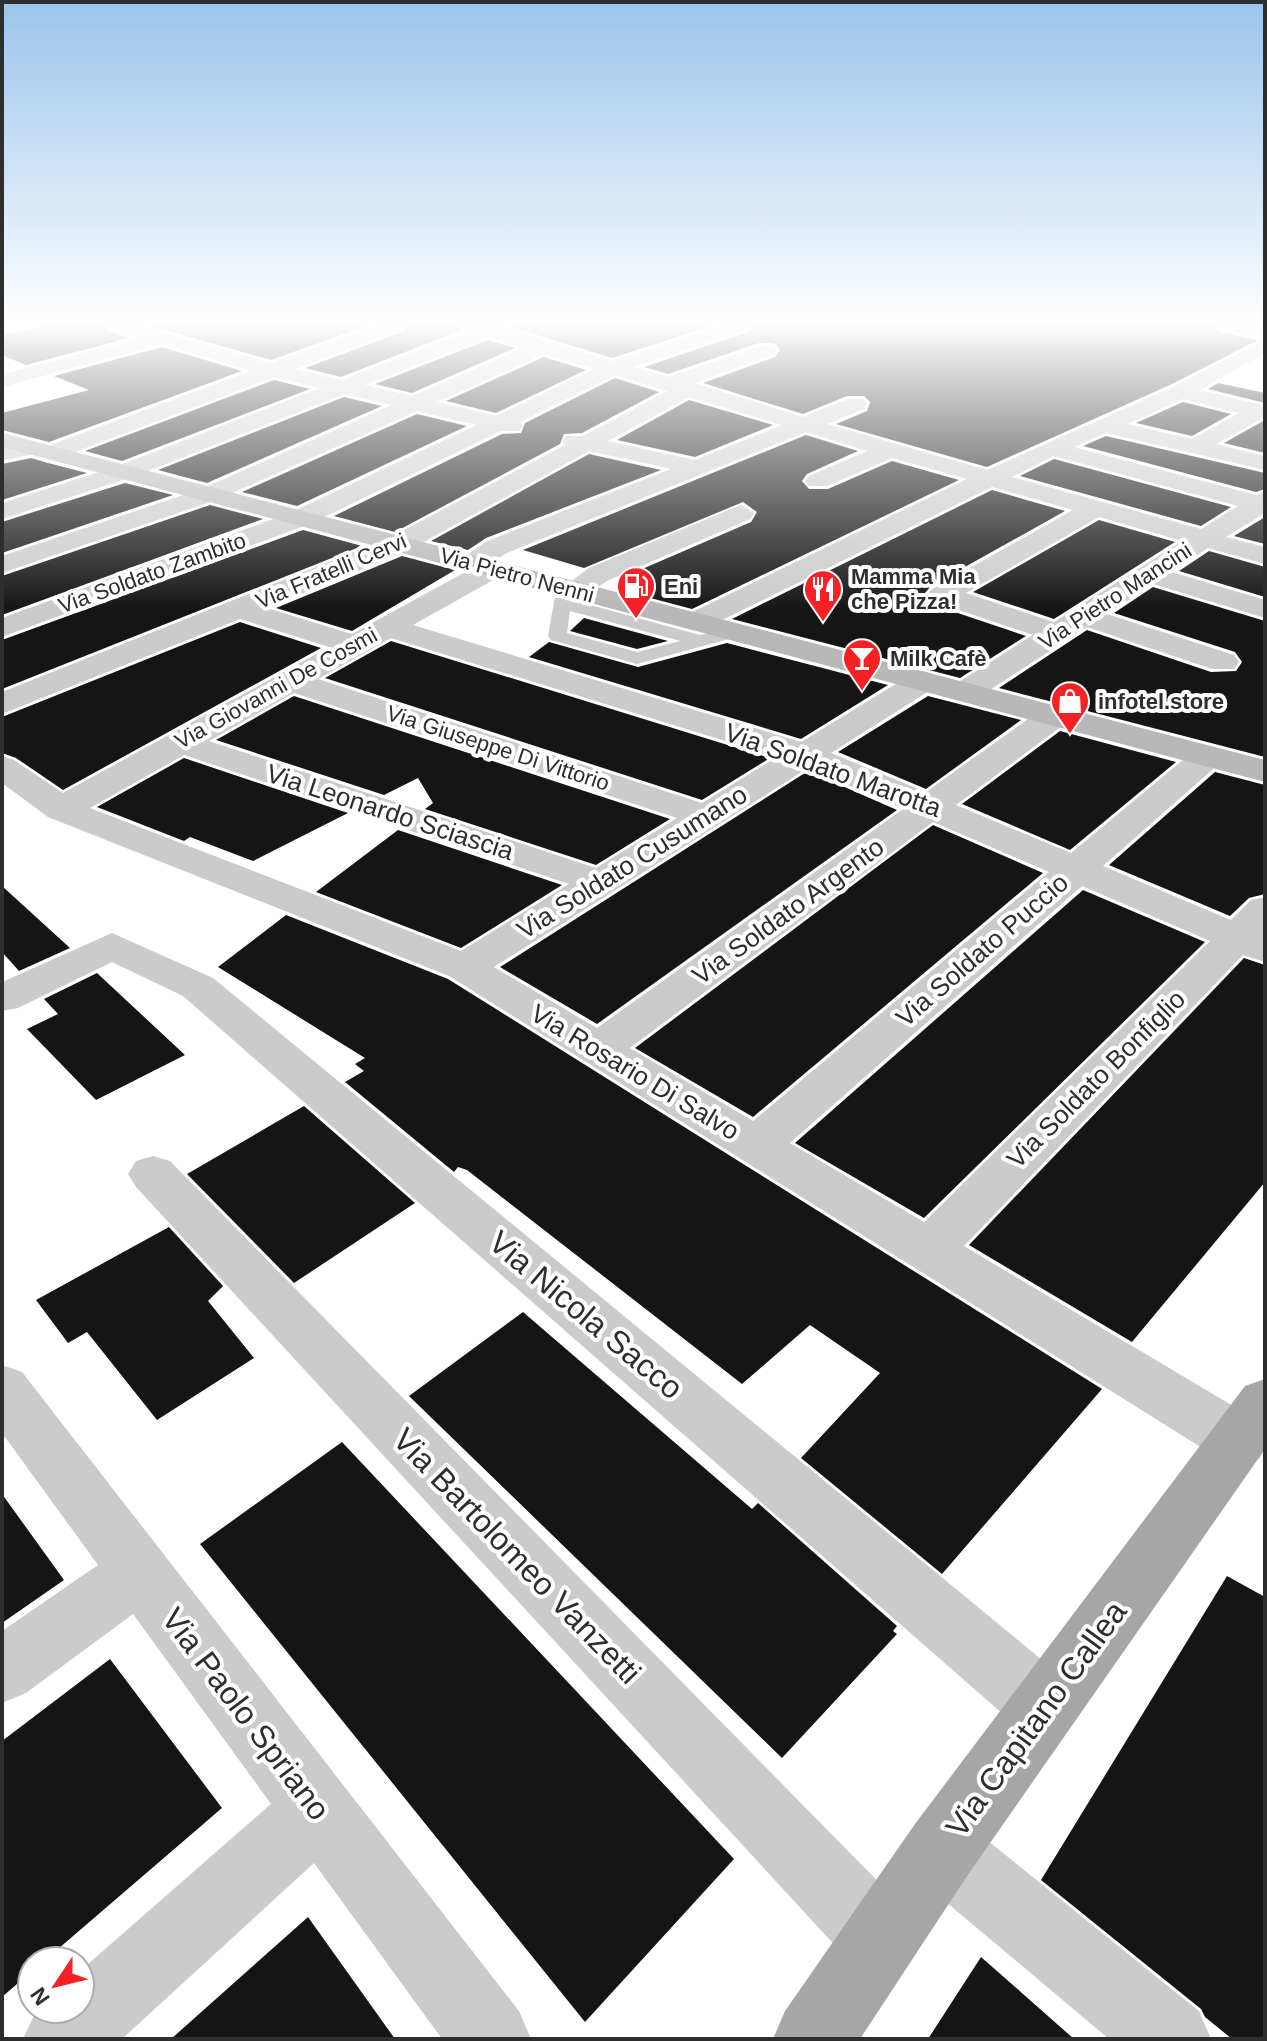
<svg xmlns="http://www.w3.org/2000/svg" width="1267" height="2041" font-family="Arial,sans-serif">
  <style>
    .building { fill: #151515 }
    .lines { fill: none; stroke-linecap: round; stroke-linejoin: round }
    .lane { fill: #cbcbcb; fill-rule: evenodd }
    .street { fill: #cbcbcb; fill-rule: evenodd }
    .secondary { fill: #b8b8b8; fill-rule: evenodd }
    .primary { fill: #a6a6a6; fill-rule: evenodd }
    .labels { text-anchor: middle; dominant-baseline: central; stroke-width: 8; stroke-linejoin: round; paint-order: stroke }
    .far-street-label { font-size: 22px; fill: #2e2e2e; stroke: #fff }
    .far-poi-label { font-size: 22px; font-weight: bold; fill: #2e2e2e; stroke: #fff; text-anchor: start }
    .street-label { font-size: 26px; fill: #2e2e2e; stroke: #fff }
    .near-street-label { font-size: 32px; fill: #2e2e2e; stroke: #fff }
  </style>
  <rect width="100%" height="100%" fill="#fff"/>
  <!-- building -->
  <g class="building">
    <polygon points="49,325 106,325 110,332 129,338 26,365 2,355 2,336"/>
    <polygon points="147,325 369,325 271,360"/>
    <polygon points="406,325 458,325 462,330 341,377 305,368 402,332"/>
    <polygon points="512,325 714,325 612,358 511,327"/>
    <polygon points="752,325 1215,325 1220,332 1258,340 1172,384 987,467 836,424 867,411 870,402 864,396 847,396 803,414 703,383 775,357 780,350 774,343 759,343 668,374 644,367 748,332"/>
    <polygon points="488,340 515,348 412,393 375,384"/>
    <polygon points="162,347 242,371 49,442 2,430 2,413 89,390 54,376"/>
    <polygon points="544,357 586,370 496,413 446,401"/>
    <polygon points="615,378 659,392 582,433 564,434 560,444 395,532 334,516 502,434 521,433 525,423"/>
    <polygon points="274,380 310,389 122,461 85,451"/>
    <polygon points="1218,383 1265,393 1265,403 1208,389"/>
    <polygon points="344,397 382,406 207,483 158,470"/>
    <polygon points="689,400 773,425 695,457 617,440"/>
    <polygon points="1183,402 1231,414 1192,436 1136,423"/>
    <polygon points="417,414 467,426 297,506 242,492"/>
    <polygon points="1265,420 1265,453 1224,443"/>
    <polygon points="806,435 858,451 807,474 802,481 809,489 828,489 892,461 959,480 692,609 624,591 634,584 619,579 751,522 757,512 743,502 584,568 523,550"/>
    <polygon points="1106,436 1265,473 1265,489 1256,492 1083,446"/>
    <polygon points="589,454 661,470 486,538 468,550 431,541"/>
    <polygon points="31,458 48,463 87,473 2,500 2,464"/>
    <polygon points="1054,459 1231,507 1201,526 1020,476"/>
    <polygon points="125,483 173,495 2,553 2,522"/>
    <polygon points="992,490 1065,511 931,586 925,593 931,604 1026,636 960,678 732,619"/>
    <polygon points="210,505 263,519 2,615 2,576"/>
    <polygon points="1265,517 1265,544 1234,536"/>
    <polygon points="1099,520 1175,542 1054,619 973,592"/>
    <polygon points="303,530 362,546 2,689 2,640"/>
    <polygon points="1209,551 1265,567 1265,597 1179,571"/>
    <polygon points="402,556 455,570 352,631 276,608"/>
    <polygon points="1153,587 1265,621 1265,757 999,688 1087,630 1211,672 1236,671 1242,662 1235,652 1114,613"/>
    <polygon points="584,618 668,641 637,649 570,631"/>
    <polygon points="240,622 321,648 63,790 16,758 2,753 2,717"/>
    <polygon points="391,641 770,758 702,800 325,678"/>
    <polygon points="549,642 638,667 727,643 888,685 801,739 529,657"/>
    <polygon points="294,696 670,819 596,865 425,809 433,803 418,778 384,795 216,740"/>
    <polygon points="928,696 1021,720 926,789 838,752"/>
    <polygon points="1060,731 1176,762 1070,850 962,804"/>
    <polygon points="184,758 348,813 253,861 190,837 184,841 97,807"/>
    <polygon points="808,771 897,810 597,1024 500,967"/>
    <polygon points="1215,772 1265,785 1265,894 1249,898 1230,916 1109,865"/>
    <polygon points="933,825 1043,873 753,1117 635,1048"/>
    <polygon points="398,830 562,885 461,948 316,892"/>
    <polygon points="2,886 70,948 19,971 2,952"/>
    <polygon points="1083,890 1205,942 924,1218 795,1143"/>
    <polygon points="286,915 448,979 1102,1389 942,1574 801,1458 880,1373 810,1325 742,1384 467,1170 458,1167 454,1172 345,1082 364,1071 355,1064 365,1058 218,967"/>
    <polygon points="1244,958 1265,965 1265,1182 1132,1342 969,1245"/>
    <polygon points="97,973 185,1055 96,1100 27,1029 58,1014 44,999"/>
    <polygon points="304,1106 415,1203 294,1283 187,1174"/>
    <polygon points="169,1227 223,1286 208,1301 254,1358 157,1420 87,1332 68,1343 36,1300"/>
    <polygon points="523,1312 752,1509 758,1503 897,1626 893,1631 897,1634 782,1758 409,1396"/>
    <polygon points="342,1442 734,1859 585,2022 200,1544"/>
    <polygon points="2,1494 64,1580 2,1623"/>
    <polygon points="1227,1576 1265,1597 1265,2039 1232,2039 1205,2017 1201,2009 1041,1880"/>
    <polygon points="110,1659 222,1808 44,1961 32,1961 32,1971 2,1997 2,1741"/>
    <polygon points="308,1917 395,2039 171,2039"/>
    <polygon points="981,1957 1074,2039 928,2039"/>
  </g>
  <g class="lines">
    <!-- lane -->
    <path class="lane" d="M573,585L582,590L572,600L700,635L734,627L743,632L740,636L637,664L551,640L548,636L555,596ZM570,611L680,641L637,652L567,633Z"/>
    <!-- street -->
    <g class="street">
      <path d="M109,325H138L271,363L377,325H403L401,329L295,369L341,380L468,331L461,325H509L506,329L612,361L722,325H749L747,329L634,367L668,377L760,346H774L777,350L774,354L694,383L803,417L848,399H864L867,404L864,409L827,424L987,470L1173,387L1265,339V353L1200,390L1265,406V417L1216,444L1265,456V470L1106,433L1074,447L1256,495L1265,492V513L1226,537L1265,547V564L1208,548L1172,572L1265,600V618L1153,584L1107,614L1234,655L1239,662L1234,669H1212L1087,627L976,699L965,702L954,699L949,692L954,685L1033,635L932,601L927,595L932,589L1073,510L992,487L706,628H684L680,622L684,616L967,479L892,458L827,486H809L805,481L809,476L867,451L806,432L507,553L493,561L502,563L506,569L502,575L413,625L801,742L912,674L923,671L934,674L939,681L934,688L831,753L926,792L1042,709L1054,706L1066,709L1071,716L1066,723L956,805L1071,853L1196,749L1208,746L1220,749L1225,756L1220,763L1103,866L1231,920L1251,900L1265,897V962L1243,955L964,1246L1260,1422C1266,1436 1266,1444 1260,1458L1239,1465L1218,1458L449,976L48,817L2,783V756L14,760L63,793L329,647L240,619L2,714V692L389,538L565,445L562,441L566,436H583L667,391L615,375L520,422L523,426L519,431H501L310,524L2,637V618L292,512L476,425L417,411L219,499L2,573V556L201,489L392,405L344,394L133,477L2,519V503L115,467L320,388L274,377L59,458L50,460L38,453L2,461V447L30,441L42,448L251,371L162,344L2,387V374L140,338L111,329ZM488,337L524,348L412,396L365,385ZM544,354L594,369L496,416L437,402ZM689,397L782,425L695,460L608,441ZM1183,399L1239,413L1192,439L1127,424ZM589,451L671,469L487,541L456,562L460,568L469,570L352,634L267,608L409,550ZM1054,456L1238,506L1201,529L1012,477ZM1099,517L1182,541L1054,622L966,593ZM391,638L777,757L702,803L318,679ZM294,693L677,818L596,868L209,741ZM184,755L569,884L461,951L90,808ZM808,768L903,809L597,1028L494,967ZM933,822L1049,872L753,1121L630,1048ZM1082,886L1210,941L924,1222L790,1143Z"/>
      <polygon points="1218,325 1265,326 1265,338 1221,329"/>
      <polygon points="741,505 754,513 750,519 609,580 583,596 563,596 559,590 589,568"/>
      <polygon points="112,933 213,978 1069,1682 1079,1706 1069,1730 1045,1740 1021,1730 183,996 112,962 18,1008 2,1011 2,982"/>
      <polygon points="153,1156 170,1161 908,1912 919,1939 908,1966 881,1977 854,1966 136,1187 128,1174 136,1161"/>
      <polygon points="2,1365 22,1372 519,2011 531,2039 442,2039 314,1863 122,2039 23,2039 37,2009 80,2009 80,1971 271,1804 133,1614 26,1693 2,1703 2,1631 98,1565 2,1433"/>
      <polygon points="941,1813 967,1824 1199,2011 1211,2039 1109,2039 915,1876 904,1850 915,1824"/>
    </g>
    <!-- secondary -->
    <polygon class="secondary" points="2,433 1265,760 1265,782 2,447"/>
    <!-- primary -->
    <polygon class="primary" points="1265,1379 1265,1449 967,1876 860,2039 773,2039 785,2011 915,1824 1245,1386"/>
  </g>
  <!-- sky -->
  <linearGradient id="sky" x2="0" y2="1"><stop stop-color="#9ac4eb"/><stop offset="0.53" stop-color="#fff"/><stop offset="1" stop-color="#fff" stop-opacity="0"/></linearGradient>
  <rect width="1267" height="610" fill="url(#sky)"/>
  <!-- icons -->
  <defs>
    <g id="fuel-pin" transform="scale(2)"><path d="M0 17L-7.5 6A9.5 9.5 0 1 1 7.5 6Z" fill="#f52125" stroke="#fff"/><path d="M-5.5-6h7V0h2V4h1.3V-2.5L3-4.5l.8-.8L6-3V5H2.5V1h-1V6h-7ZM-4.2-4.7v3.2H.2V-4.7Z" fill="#fff"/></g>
    <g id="restaurant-pin" transform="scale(2)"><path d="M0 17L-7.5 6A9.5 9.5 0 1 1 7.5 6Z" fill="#f52125" stroke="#fff"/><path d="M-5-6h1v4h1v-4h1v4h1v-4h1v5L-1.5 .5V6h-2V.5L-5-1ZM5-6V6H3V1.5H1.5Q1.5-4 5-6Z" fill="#fff"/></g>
    <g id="bar-pin" transform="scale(2)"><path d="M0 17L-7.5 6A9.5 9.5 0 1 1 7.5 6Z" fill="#f52125" stroke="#fff"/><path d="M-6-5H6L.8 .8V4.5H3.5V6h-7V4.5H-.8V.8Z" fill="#fff"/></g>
    <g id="shop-pin" transform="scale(2)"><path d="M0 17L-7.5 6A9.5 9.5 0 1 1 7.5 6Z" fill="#f52125" stroke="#fff"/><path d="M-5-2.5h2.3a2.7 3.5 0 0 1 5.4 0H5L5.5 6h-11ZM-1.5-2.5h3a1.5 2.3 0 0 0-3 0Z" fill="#fff"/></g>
  </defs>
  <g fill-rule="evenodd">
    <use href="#fuel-pin" x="636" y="586"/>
    <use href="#restaurant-pin" x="823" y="589"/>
    <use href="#bar-pin" x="862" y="658"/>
    <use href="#shop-pin" x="1070" y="701"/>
  </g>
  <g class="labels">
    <!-- far-street labels -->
    <g class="far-street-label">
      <text transform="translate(331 571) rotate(-23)">Via Fratelli Cervi</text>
      <text transform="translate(152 573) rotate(-20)">Via Soldato Zambito</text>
      <text transform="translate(517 575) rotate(15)">Via Pietro Nenni</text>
      <text transform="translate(1115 596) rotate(-33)">Via Pietro Mancini</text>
      <text transform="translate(276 688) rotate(-29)">Via Giovanni De Cosmi</text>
      <text transform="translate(498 748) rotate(18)">Via Giuseppe Di Vittorio</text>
    </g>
    <!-- far-poi labels -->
    <g class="far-poi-label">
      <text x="851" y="576">Mamma Mia<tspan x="851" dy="25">che Pizza!</tspan></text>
      <text x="664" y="586">Eni</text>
      <text x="890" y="658">Milk Cafè</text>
      <text x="1098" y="701">infotel.store</text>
    </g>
    <!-- street labels -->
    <g class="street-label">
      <text transform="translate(833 770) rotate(20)">Via Soldato Marotta</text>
      <text transform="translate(390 812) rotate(18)">Via Leonardo Sciascia</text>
      <text transform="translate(632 862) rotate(-32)">Via Soldato Cusumano</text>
      <text transform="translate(788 911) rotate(-36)">Via Soldato Argento</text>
      <text transform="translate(982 950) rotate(-41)">Via Soldato Puccio</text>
      <text transform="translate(635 1072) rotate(31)">Via Rosario Di Salvo</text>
      <text transform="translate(1096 1079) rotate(-45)">Via Soldato Bonfiglio</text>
    </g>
    <!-- near-street labels -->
    <g class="near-street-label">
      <text transform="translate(586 1315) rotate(40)">Via Nicola Sacco</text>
      <text transform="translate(517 1556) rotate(46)">Via Bartolomeo Vanzetti</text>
      <text transform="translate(246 1714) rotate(53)">Via Paolo Spriano</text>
      <text transform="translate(1036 1719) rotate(-54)">Via Capitano Callea</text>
    </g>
  </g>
  <!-- border -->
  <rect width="1267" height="2041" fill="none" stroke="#2e2e2e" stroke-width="8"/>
  <!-- north arrow -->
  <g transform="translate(56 1985) rotate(235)"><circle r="38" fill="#ffffff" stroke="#ababab" stroke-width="2"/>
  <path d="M0-6L14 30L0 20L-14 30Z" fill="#f52125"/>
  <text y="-12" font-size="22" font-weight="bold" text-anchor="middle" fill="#2e2e2e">N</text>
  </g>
</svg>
